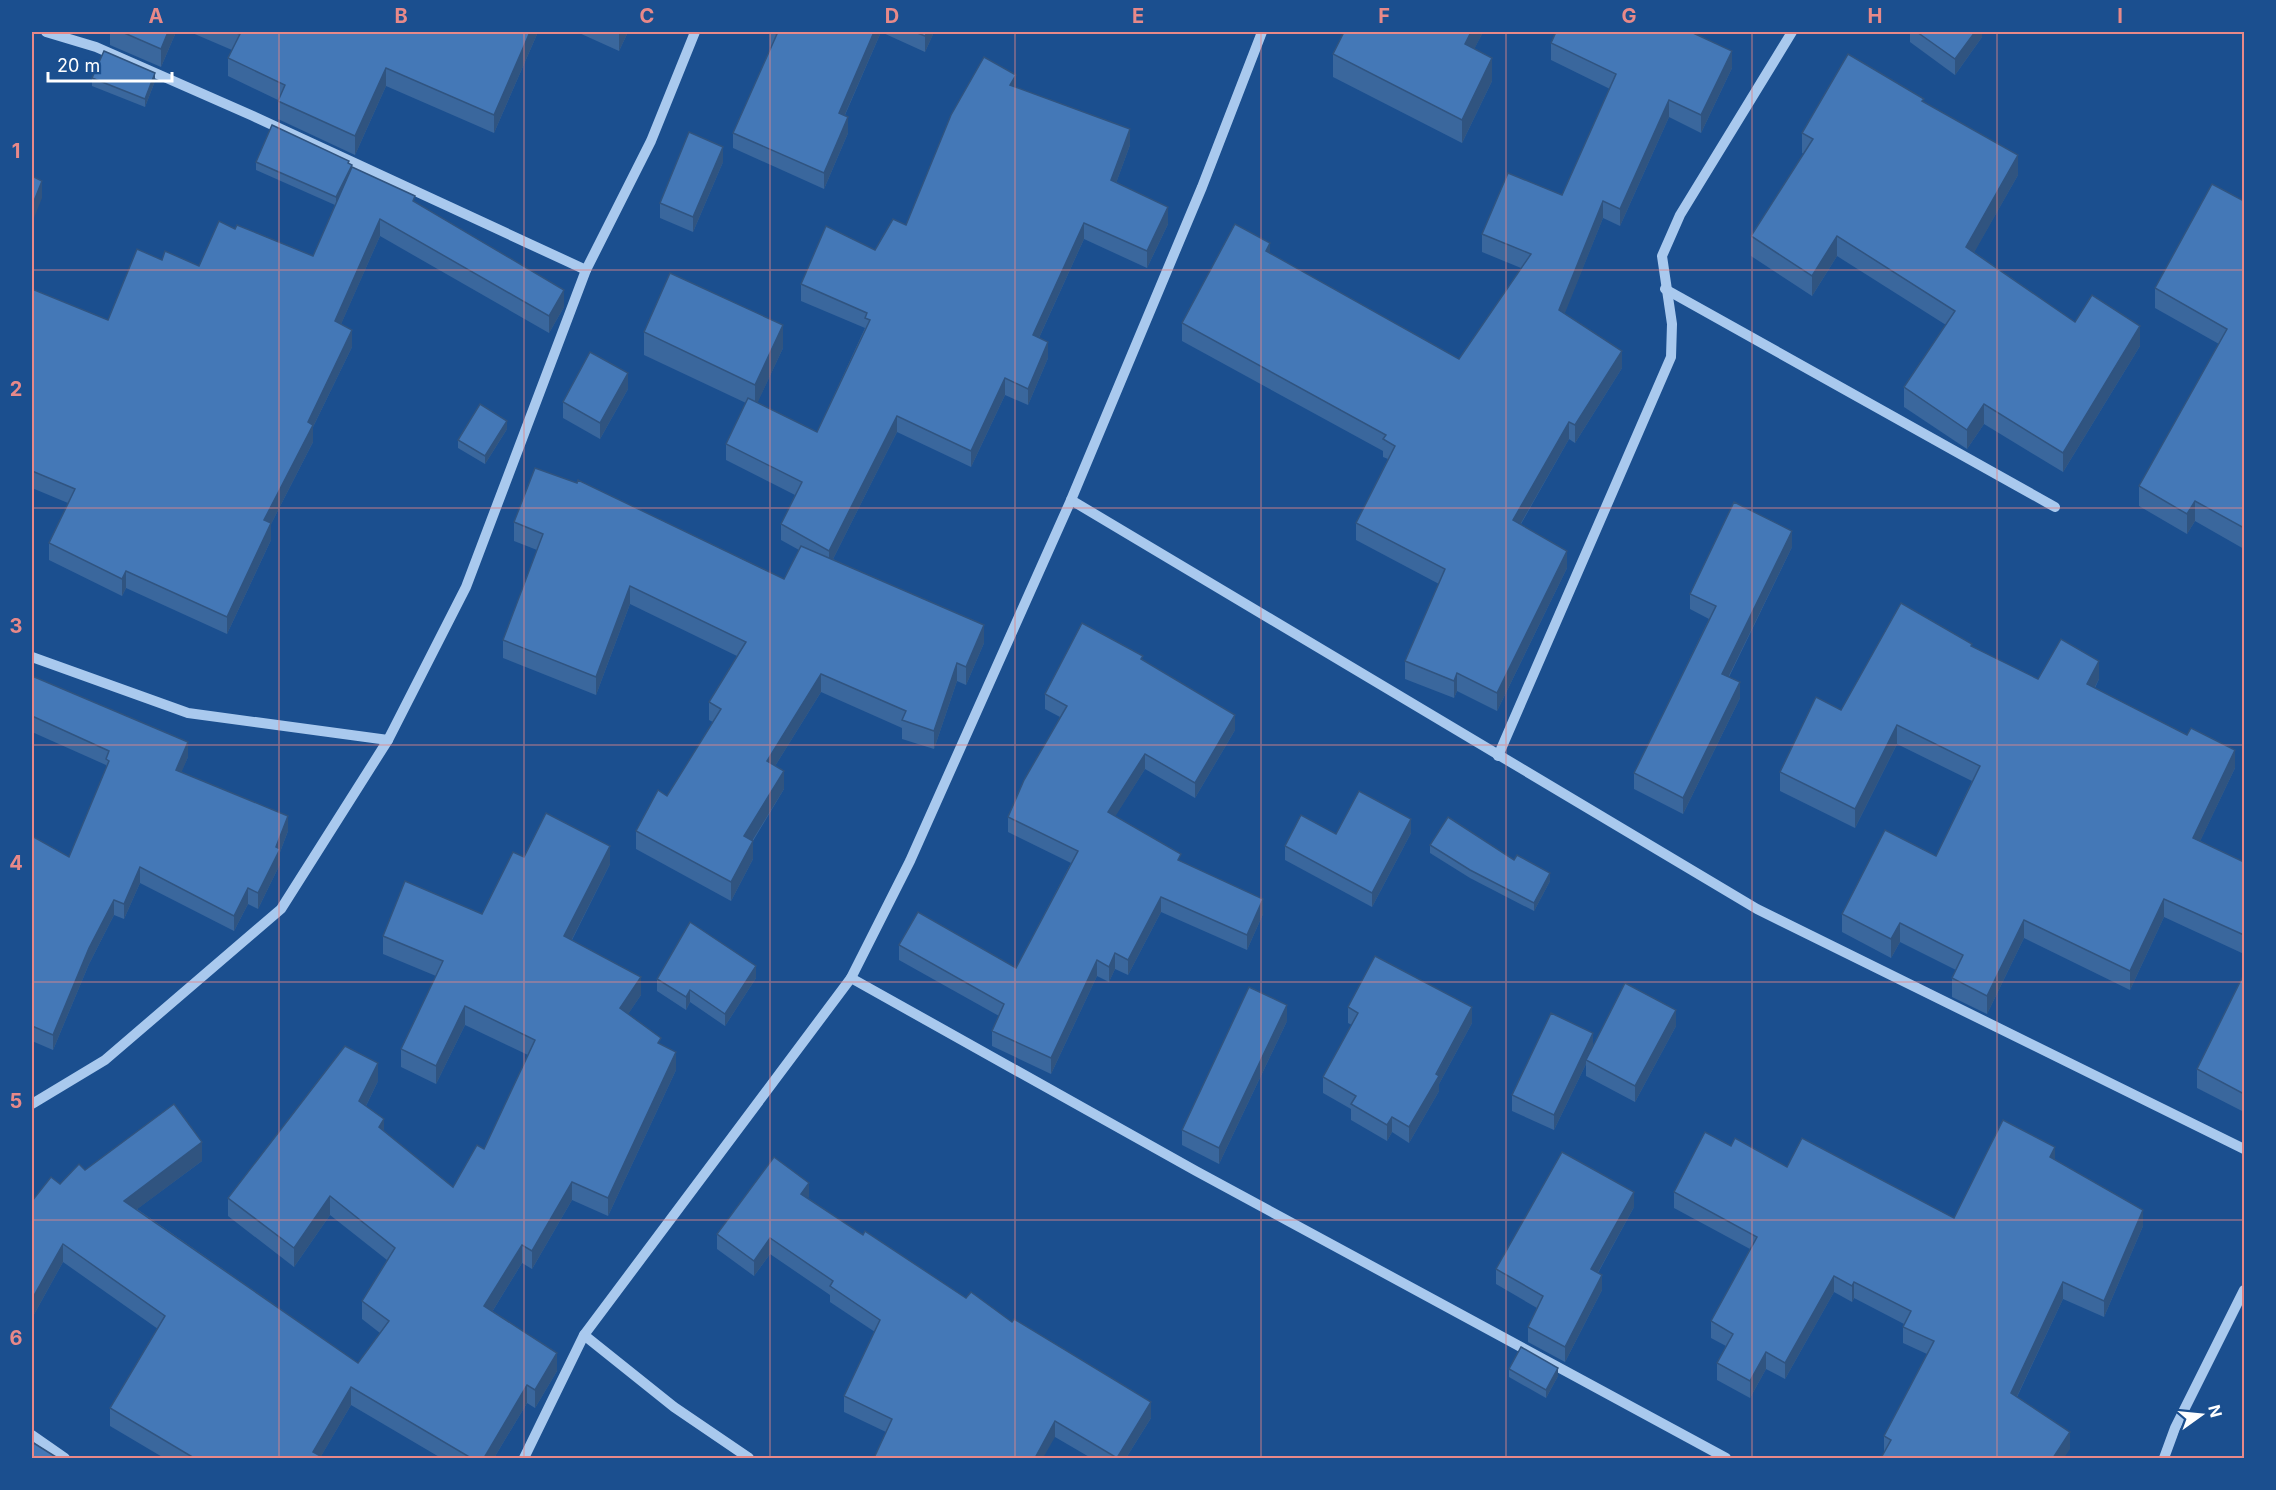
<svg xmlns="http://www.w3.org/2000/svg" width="2276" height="1490" font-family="Inter,sans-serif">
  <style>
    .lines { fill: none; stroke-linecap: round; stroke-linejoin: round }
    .minor { stroke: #a9c9ee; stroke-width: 10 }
    .wall { fill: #3a679d }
    .shaded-wall { fill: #305480 }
    .building { fill: #4478b7; stroke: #305480; stroke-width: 1.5 }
    .grid { fill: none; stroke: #e88989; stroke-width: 1.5; stroke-opacity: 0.55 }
    .neatline { fill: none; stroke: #e88989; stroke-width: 2 }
    .grid-label { font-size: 20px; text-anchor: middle; font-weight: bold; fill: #e88989 }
  </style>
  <rect width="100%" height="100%" fill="#1b4f8f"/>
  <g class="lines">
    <!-- minor -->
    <g class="minor">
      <polyline points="46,32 96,47 253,116 586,270"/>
      <polyline points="1665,289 2055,507"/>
      <polyline points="1071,500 1757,909 2244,1149"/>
      <polyline points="32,657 188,713 388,740 281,909 105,1060 32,1104"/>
      <polyline points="388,740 466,587 586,270 651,141 695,32"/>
      <polyline points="1498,756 1671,357 1672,324 1662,256 1680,215 1792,32"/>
      <polyline points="851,978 1196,1171 1726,1458"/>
      <polyline points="584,1335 674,1407 749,1458"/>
      <polyline points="32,1435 65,1458"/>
      <polyline points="524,1458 584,1335 851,978 910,861 1071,500 1202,187 1262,32"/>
      <polyline points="2164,1458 2175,1428 2244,1290"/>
    </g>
  </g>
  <!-- wall -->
  <g class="wall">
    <polygon points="110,32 176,32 161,67 110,45"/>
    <polygon points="190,32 538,32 494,133 386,86 355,155 278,119 278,100 228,76 228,58 232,50"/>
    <polygon points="577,32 628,32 619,51"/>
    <polygon points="770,32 934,32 925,52 881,32 845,115 848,133 824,189 733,148 733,133 771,47 770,47"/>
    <polygon points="1344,32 1483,32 1474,49 1492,81 1462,143 1333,77 1333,54"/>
    <polygon points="1910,32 1982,32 1982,37 1955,75 1910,42"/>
    <polygon points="1551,43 1732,68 1701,133 1669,117 1620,226 1603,218 1564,314 1622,368 1575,443 1569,439 1521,524 1567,568 1497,711 1457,691 1454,698 1405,679 1405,661 1439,584 1356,540 1356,523 1388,459 1383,457 1383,451 1182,341 1182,323 1270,253 1459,359 1521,268 1482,252 1482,234 1562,195 1610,89 1551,60"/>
    <polygon points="92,78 155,81 145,107 92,86"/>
    <polygon points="1016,87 1130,145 1116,183 1168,224 1147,268 1084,239 1039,338 1048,358 1028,405 1005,395 971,467 897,432 833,559 984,643 966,685 957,681 934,749 902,739 902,728 821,692 775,766 784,789 753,841 753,859 731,901 636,849 636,831 667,796 713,722 709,720 709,702 737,656 630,604 596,695 503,658 503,640 537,550 514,541 514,522 784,579 799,550 781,540 781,524 795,495 726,460 726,444 746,403 644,355 644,332 783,348 757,403 817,432 865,328 801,301 801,284 875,250 906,225"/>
    <polygon points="1924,102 2018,175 1974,252 2075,322 2140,346 2063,472 1984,424 1967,449 1904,407 1904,387 1946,325 1837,256 1812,296 1751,256 1751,236 1804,154 1802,153 1802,133"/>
    <polygon points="256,162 349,164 352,167 415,202 564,307 549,333 380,236 341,324 352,347 313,427 313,442 271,524 271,540 227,634 126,588 122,596 49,560 49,543 68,503 32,488 32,289 108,320 162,260 199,266 235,229 313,256 335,205 256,170"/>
    <polygon points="723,162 693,232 660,218 660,203"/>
    <polygon points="2244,201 2244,549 2195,521 2187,534 2139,506 2139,486 2219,344 2155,308 2155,288"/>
    <polygon points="628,389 600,439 563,418 563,402"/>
    <polygon points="507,429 485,464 458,448 458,440"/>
    <polygon points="1792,547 1729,677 1740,698 1683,814 1634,789 1634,773 1709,619 1690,609 1690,594"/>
    <polygon points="1972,647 2038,679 2099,679 2095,688 2235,768 2200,841 2244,862 2244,954 2164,917 2130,990 2024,938 1987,1014 1952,997 1952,978 1956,970 1900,942 1891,958 1842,932 1842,914 1936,856 1972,781 1897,744 1855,828 1780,791 1780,772"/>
    <polygon points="1143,660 1235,730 1195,798 1145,769 1115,816 1181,862 1263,914 1247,950 1161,912 1128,975 1115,969 1109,982 1097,976 1051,1074 992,1046 992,1031 999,1016 899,960 899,945 1016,968 1071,863 1008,832 1008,817 1060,717 1045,709 1045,694"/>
    <polygon points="32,676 188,757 181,772 288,831 280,852 280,864 258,909 248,904 234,931 140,883 124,919 114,915 89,964 53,1050 32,1041 32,836 69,857 106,770 106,765 32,732"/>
    <polygon points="1411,833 1372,907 1285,860 1285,846 1336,834"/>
    <polygon points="1430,845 1514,860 1550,881 1534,911 1470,878 1430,853"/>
    <polygon points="524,857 610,864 572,940 641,995 628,1014 661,1045 676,1070 608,1216 572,1200 532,1269 522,1263 492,1312 557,1371 535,1408 527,1403 494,1458 441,1458 351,1405 321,1456 324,1458 164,1458 110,1426 110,1408 158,1329 63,1262 32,1318 32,1201 85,1170 202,1161 137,1209 358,1363 380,1333 362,1319 362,1301 387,1260 330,1215 294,1267 228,1216 228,1198 378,1081 366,1106 384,1132 453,1187 484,1149 528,1055 465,1025 436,1084 401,1067 401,1049 436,976 383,954 383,936 482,914"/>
    <polygon points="2244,974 2244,1112 2197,1088 2197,1069"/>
    <polygon points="756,978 725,1026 690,1002 686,1010 657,991 657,979"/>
    <polygon points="1348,1007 1472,1023 1439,1084 1439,1091 1409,1143 1392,1132 1387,1141 1351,1120 1351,1109 1323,1093 1323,1077 1352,1025 1348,1023"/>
    <polygon points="1287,1021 1219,1164 1182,1145 1182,1130"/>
    <polygon points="1676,1026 1635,1102 1586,1076 1586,1064 1554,1130 1512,1111 1512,1095 1593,1046"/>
    <polygon points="1731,1146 1787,1167 1954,1218 2055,1160 2143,1226 2104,1317 2063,1299 2017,1397 2070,1449 1884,1452 1884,1436 1927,1354 1903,1343 1903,1327 1904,1324 1854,1298 1852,1302 1834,1292 1785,1379 1766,1369 1750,1398 1717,1380 1717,1363 1726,1346 1711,1338 1711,1321 1750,1249 1674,1208 1674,1192"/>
    <polygon points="809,1199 863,1235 966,1298 1012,1322 1151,1418 1126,1458 1091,1458 1055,1437 886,1432 844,1412 844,1396 875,1332 830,1302 830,1295 770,1254 754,1276 717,1249 717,1234"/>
    <polygon points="1634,1207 1598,1273 1602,1290 1565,1362 1528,1342 1528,1327 1537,1308 1496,1284 1496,1269"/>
    <polygon points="1509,1369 1558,1376 1546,1398 1509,1377"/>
  </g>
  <!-- shaded-wall -->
  <g class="shaded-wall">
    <polygon points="168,32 176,32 161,67 161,49"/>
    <polygon points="530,32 538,32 494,133 494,115"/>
    <polygon points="619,32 628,32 619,51"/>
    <polygon points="874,32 881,32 839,128 839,113"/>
    <polygon points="927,32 934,32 925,52 925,36"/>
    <polygon points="1471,32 1483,32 1465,67 1465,44"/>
    <polygon points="1975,32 1982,32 1982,37 1955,75 1955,59"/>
    <polygon points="1732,51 1732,68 1701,133 1701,115"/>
    <polygon points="1492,58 1492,81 1462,143 1462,120"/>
    <polygon points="386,68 386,86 355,155 355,136"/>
    <polygon points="155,73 155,81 145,107 145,99"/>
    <polygon points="1016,75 1016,91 1010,85"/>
    <polygon points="1669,100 1669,117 1620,226 1620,209"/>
    <polygon points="848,117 848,133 824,189 824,173"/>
    <polygon points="1130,129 1130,145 1111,197 1111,180"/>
    <polygon points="723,147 723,162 693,232 693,217"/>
    <polygon points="2018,155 2018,175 1966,267 1966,247"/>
    <polygon points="352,165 352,173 336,205 336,197"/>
    <polygon points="42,181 42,198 32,223 32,206"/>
    <polygon points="1603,201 1603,218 1559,328 1559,310"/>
    <polygon points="1168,207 1168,224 1147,268 1147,251"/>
    <polygon points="380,219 380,236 335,338 335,321"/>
    <polygon points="1084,223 1084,239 1033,351 1033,335"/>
    <polygon points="1837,236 1837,256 1812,296 1812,276"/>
    <polygon points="1270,243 1270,261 1266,251"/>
    <polygon points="564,290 564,307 549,333 549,316"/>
    <polygon points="783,325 783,348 755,408 755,385"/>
    <polygon points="2140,326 2140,346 2063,472 2063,453"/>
    <polygon points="352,330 352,347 313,427 313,442 271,524 271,540 227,634 227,617 264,520 308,422"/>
    <polygon points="1048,342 1048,358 1028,405 1028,389"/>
    <polygon points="1622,351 1622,368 1575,443 1575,425"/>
    <polygon points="628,373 628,389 600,439 600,423"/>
    <polygon points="1005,378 1005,395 971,467 971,451"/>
    <polygon points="1984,404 1984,424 1967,449 1967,430"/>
    <polygon points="897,416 897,432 829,567 829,551"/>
    <polygon points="507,421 507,429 485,464 485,456"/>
    <polygon points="1569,422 1569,439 1513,537 1513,520"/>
    <polygon points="2195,501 2195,521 2187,534 2187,514"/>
    <polygon points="1792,531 1792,547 1722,690 1722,674"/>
    <polygon points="1567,551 1567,568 1497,711 1497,693"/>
    <polygon points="126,571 126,588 122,596 122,579"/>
    <polygon points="630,586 630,604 596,695 596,677"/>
    <polygon points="984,625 984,643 966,685 966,667"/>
    <polygon points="2099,661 2099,679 2087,702 2087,684"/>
    <polygon points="957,663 957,681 934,749 934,731"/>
    <polygon points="1457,673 1457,691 1454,698 1454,681"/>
    <polygon points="821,674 821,692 767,779 767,761"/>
    <polygon points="1740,682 1740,698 1683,814 1683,798"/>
    <polygon points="1235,715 1235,730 1195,798 1195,783"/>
    <polygon points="1897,725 1897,744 1855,828 1855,809"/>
    <polygon points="188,742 188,757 176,785 176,770"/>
    <polygon points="2235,750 2235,768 2193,856 2193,838"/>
    <polygon points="1145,754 1145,769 1108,828 1108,812"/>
    <polygon points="784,771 784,789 744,854 744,836"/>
    <polygon points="288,816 288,831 280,852 280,864 258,909 258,893"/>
    <polygon points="1411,819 1411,833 1372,907 1372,893"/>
    <polygon points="753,841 753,859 731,901 731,882"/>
    <polygon points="610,846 610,864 564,955 564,936"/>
    <polygon points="140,867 140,883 124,919 124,904"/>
    <polygon points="1550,873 1550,881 1534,911 1534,903"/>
    <polygon points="248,888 248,904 234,931 234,916"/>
    <polygon points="1161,897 1161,912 1128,975 1128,960"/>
    <polygon points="1263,899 1263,914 1247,950 1247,935"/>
    <polygon points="2164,899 2164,917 2130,990 2130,971"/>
    <polygon points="114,900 114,915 89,964 53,1050 53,1035 89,948"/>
    <polygon points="2024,920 2024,938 1987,1014 1987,996"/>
    <polygon points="1900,923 1900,942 1891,958 1891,939"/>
    <polygon points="1115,953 1115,969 1109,982 1109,967"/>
    <polygon points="1097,960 1097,976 1051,1074 1051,1058"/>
    <polygon points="756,966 756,978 725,1026 725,1014"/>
    <polygon points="641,977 641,995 620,1026 620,1008"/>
    <polygon points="690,990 690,1002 686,1010 686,997"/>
    <polygon points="1287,1005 1287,1021 1219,1164 1219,1148"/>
    <polygon points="465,1006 465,1025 436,1084 436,1066"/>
    <polygon points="1472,1007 1472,1023 1439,1084 1439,1091 1409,1143 1409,1127"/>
    <polygon points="1676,1010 1676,1026 1635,1102 1635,1086"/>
    <polygon points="1593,1033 1593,1049 1586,1060 1586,1064 1554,1130 1554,1115"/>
    <polygon points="676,1052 676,1070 608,1216 608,1198"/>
    <polygon points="378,1063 378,1081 359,1120 359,1101"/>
    <polygon points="1392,1117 1392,1132 1387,1141 1387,1125"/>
    <polygon points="384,1119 384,1137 379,1127"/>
    <polygon points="202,1142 202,1161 124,1219 124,1201"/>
    <polygon points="2055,1147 2055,1164 2050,1157"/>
    <polygon points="572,1182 572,1200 532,1269 532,1251"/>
    <polygon points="809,1183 809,1198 801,1194"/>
    <polygon points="1634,1192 1634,1207 1591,1285 1591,1269"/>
    <polygon points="330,1196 330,1215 294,1267 294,1248"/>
    <polygon points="2143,1210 2143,1226 2104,1317 2104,1301"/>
    <polygon points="770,1238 770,1254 754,1276 754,1261"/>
    <polygon points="63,1244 63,1262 32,1318 32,1299"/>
    <polygon points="522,1245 522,1263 484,1325 484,1306"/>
    <polygon points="1602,1275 1602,1290 1565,1362 1565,1347"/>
    <polygon points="1834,1276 1834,1292 1785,1379 1785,1363"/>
    <polygon points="1854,1282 1854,1298 1852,1302 1852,1286"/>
    <polygon points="2063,1282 2063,1299 2011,1409 2011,1393"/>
    <polygon points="1766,1352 1766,1369 1750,1398 1750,1381"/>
    <polygon points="557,1353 557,1371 535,1408 535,1390"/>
    <polygon points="1558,1368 1558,1376 1546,1398 1546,1390"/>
    <polygon points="527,1385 527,1403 494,1458 484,1458"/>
    <polygon points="351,1387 351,1405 320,1458 313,1452"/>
    <polygon points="1151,1402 1151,1418 1126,1458 1117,1458"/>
    <polygon points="1055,1421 1055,1437 1043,1458 1035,1458"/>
    <polygon points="2070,1432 2070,1449 2064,1458 2053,1458"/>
  </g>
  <!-- building -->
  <g class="building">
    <polygon points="122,32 168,32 161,49"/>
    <polygon points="233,32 530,32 494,115 386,68 355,136 278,101 285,85 228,58 240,34"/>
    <polygon points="771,32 874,32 839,113 848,117 824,173 733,133 777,34"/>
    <polygon points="915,32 927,32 925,36"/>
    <polygon points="1344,32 1471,32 1465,44 1492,58 1462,120 1333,54"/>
    <polygon points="1556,32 1691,32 1732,51 1701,115 1669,100 1620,209 1603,201 1559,310 1622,351 1575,425 1569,422 1513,520 1567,551 1497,693 1457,673 1454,681 1405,661 1445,569 1356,523 1395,446 1383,439 1386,435 1182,323 1235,224 1270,243 1266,251 1459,359 1531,254 1482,234 1508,173 1562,195 1616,74 1551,43"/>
    <polygon points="1917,32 1975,32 1955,59"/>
    <polygon points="104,51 155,73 145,99 92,78"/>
    <polygon points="1848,54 1924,99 1922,101 2018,155 1966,247 2075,322 2092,295 2140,326 2063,453 1984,404 1967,430 1904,387 1955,311 1837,236 1812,276 1751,236 1813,139 1802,133"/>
    <polygon points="984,57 1016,75 1010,85 1130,129 1111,180 1168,207 1147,251 1084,223 1033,335 1048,342 1028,389 1005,378 971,451 897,416 829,551 781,524 802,482 726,444 748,398 817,432 870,320 865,318 867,313 801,284 826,226 875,250 893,219 906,225 951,115"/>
    <polygon points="272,125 349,161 348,163 352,165 336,197 256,162"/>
    <polygon points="689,132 723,147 693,217 660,203"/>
    <polygon points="352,167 415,196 413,201 564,290 549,316 380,219 335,321 352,330 308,422 313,425 264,520 271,523 227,617 126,571 122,579 49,543 75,489 32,471 32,289 108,320 137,249 162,260 165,251 199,266 219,221 235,229 237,225 313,256"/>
    <polygon points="32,176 42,181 32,206"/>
    <polygon points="2212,184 2244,201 2244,528 2195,501 2187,514 2139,486 2227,329 2155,288"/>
    <polygon points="670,273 783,325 755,385 644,332"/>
    <polygon points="590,352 628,373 600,423 563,402"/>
    <polygon points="480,404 507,421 485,456 458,440"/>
    <polygon points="535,468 577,483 578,480 784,579 801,546 984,625 966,667 957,663 934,731 902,720 906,711 821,674 767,761 784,771 744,836 753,841 731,882 636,831 658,790 667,796 721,709 709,702 746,642 630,586 596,677 503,640 543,534 514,522"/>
    <polygon points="1734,502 1792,531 1722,674 1740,682 1683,798 1634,773 1716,606 1690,594"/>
    <polygon points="1901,603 1972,644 1971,646 2038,679 2061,639 2099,661 2087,684 2187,735 2191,728 2235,750 2193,838 2244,862 2244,935 2164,899 2130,971 2024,920 1987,996 1952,978 1963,955 1900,923 1891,939 1842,914 1885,830 1936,856 1980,766 1897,725 1855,809 1780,772 1816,697 1841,710"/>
    <polygon points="1082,623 1143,656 1141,659 1235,715 1195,783 1145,754 1108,812 1181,854 1178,860 1263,899 1247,935 1161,897 1128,960 1115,953 1109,967 1097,960 1051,1058 992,1031 1004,1004 899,945 918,912 1016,968 1078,851 1008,817 1024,780 1067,706 1045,694"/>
    <polygon points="32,676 188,742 176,770 288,816 276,847 280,849 258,893 248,888 234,916 140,867 124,904 114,900 89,948 53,1035 32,1026 32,836 69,857 109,761 106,759 109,751 32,716"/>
    <polygon points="1359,791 1411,819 1372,893 1285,846 1301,815 1336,834"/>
    <polygon points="546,813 610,846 564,936 641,977 620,1008 661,1038 658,1043 676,1052 608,1198 572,1182 532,1251 522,1245 484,1306 557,1353 535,1390 527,1385 484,1458 471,1458 351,1387 313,1452 324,1458 194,1458 110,1408 165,1316 63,1244 32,1299 32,1201 51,1177 60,1184 79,1164 85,1170 174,1104 202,1142 124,1201 358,1363 389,1321 362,1301 395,1248 330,1196 294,1248 228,1198 345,1046 378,1063 359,1101 384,1119 379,1127 453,1187 477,1145 484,1149 535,1040 465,1006 436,1066 401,1049 443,961 383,936 405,881 482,914 513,852 524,857"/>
    <polygon points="1448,817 1514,860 1517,855 1550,873 1534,903 1470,870 1430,845"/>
    <polygon points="690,922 756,966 725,1014 690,990 686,997 657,979"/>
    <polygon points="1375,956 1472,1007 1436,1074 1439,1076 1409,1127 1392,1117 1387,1125 1351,1104 1356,1096 1323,1077 1358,1013 1348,1007"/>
    <polygon points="2244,974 2244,1094 2197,1069"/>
    <polygon points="1625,983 1676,1010 1635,1086 1586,1060"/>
    <polygon points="1249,987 1287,1005 1219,1148 1182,1130"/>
    <polygon points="1551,1013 1593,1033 1554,1115 1512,1095"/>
    <polygon points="2003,1120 2055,1147 2050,1157 2143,1210 2104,1301 2063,1282 2011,1393 2070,1432 2053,1458 1881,1458 1891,1440 1884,1436 1934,1341 1903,1327 1911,1311 1854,1282 1852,1286 1834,1276 1785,1363 1766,1352 1750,1381 1717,1363 1733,1334 1711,1321 1757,1237 1674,1192 1705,1132 1731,1146 1735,1138 1787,1167 1802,1138 1954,1218"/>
    <polygon points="1562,1152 1634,1192 1591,1269 1602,1275 1565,1347 1528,1327 1543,1296 1496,1269"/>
    <polygon points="774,1157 809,1183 801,1194 863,1235 865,1231 966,1298 971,1292 1012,1322 1014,1319 1151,1402 1117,1458 1055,1421 1035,1458 874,1458 892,1419 844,1396 880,1320 830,1286 833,1281 770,1238 754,1261 717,1234"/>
    <polygon points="1521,1347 1558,1368 1546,1390 1509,1369"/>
    <polygon points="32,1442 56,1457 55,1458 32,1458"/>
  </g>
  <!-- grid -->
  <path class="grid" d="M279,32V1458M524,32V1458M770,32V1458M1015,32V1458M1261,32V1458M1506,32V1458M1752,32V1458M1997,32V1458M32,270H2244M32,508H2244M32,745H2244M32,982H2244M32,1220H2244"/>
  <!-- border -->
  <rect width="2276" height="1490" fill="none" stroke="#1b4f8f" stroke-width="66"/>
  <!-- north arrow -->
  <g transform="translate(2201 1415) rotate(75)" stroke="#1b4f8f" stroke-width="4.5" paint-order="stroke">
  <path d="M0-4.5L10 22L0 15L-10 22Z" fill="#ffffff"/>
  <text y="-9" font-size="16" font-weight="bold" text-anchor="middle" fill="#ffffff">N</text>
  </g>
  <!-- scale -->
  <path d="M48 72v9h124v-9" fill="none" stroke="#ffffff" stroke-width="3"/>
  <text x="57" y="72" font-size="18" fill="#ffffff" stroke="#1b4f8f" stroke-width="4.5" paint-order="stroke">20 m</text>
  <rect x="33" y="33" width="2210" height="1424" class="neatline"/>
  <g class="grid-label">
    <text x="156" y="23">A</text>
    <text x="401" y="23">B</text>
    <text x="647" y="23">C</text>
    <text x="892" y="23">D</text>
    <text x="1138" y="23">E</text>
    <text x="1384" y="23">F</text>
    <text x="1629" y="23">G</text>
    <text x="1875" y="23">H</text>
    <text x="2120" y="23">I</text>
    <text x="16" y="158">1</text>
    <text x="16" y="396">2</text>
    <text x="16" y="633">3</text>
    <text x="16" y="870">4</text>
    <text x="16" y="1108">5</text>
    <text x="16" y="1345">6</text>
  </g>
</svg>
